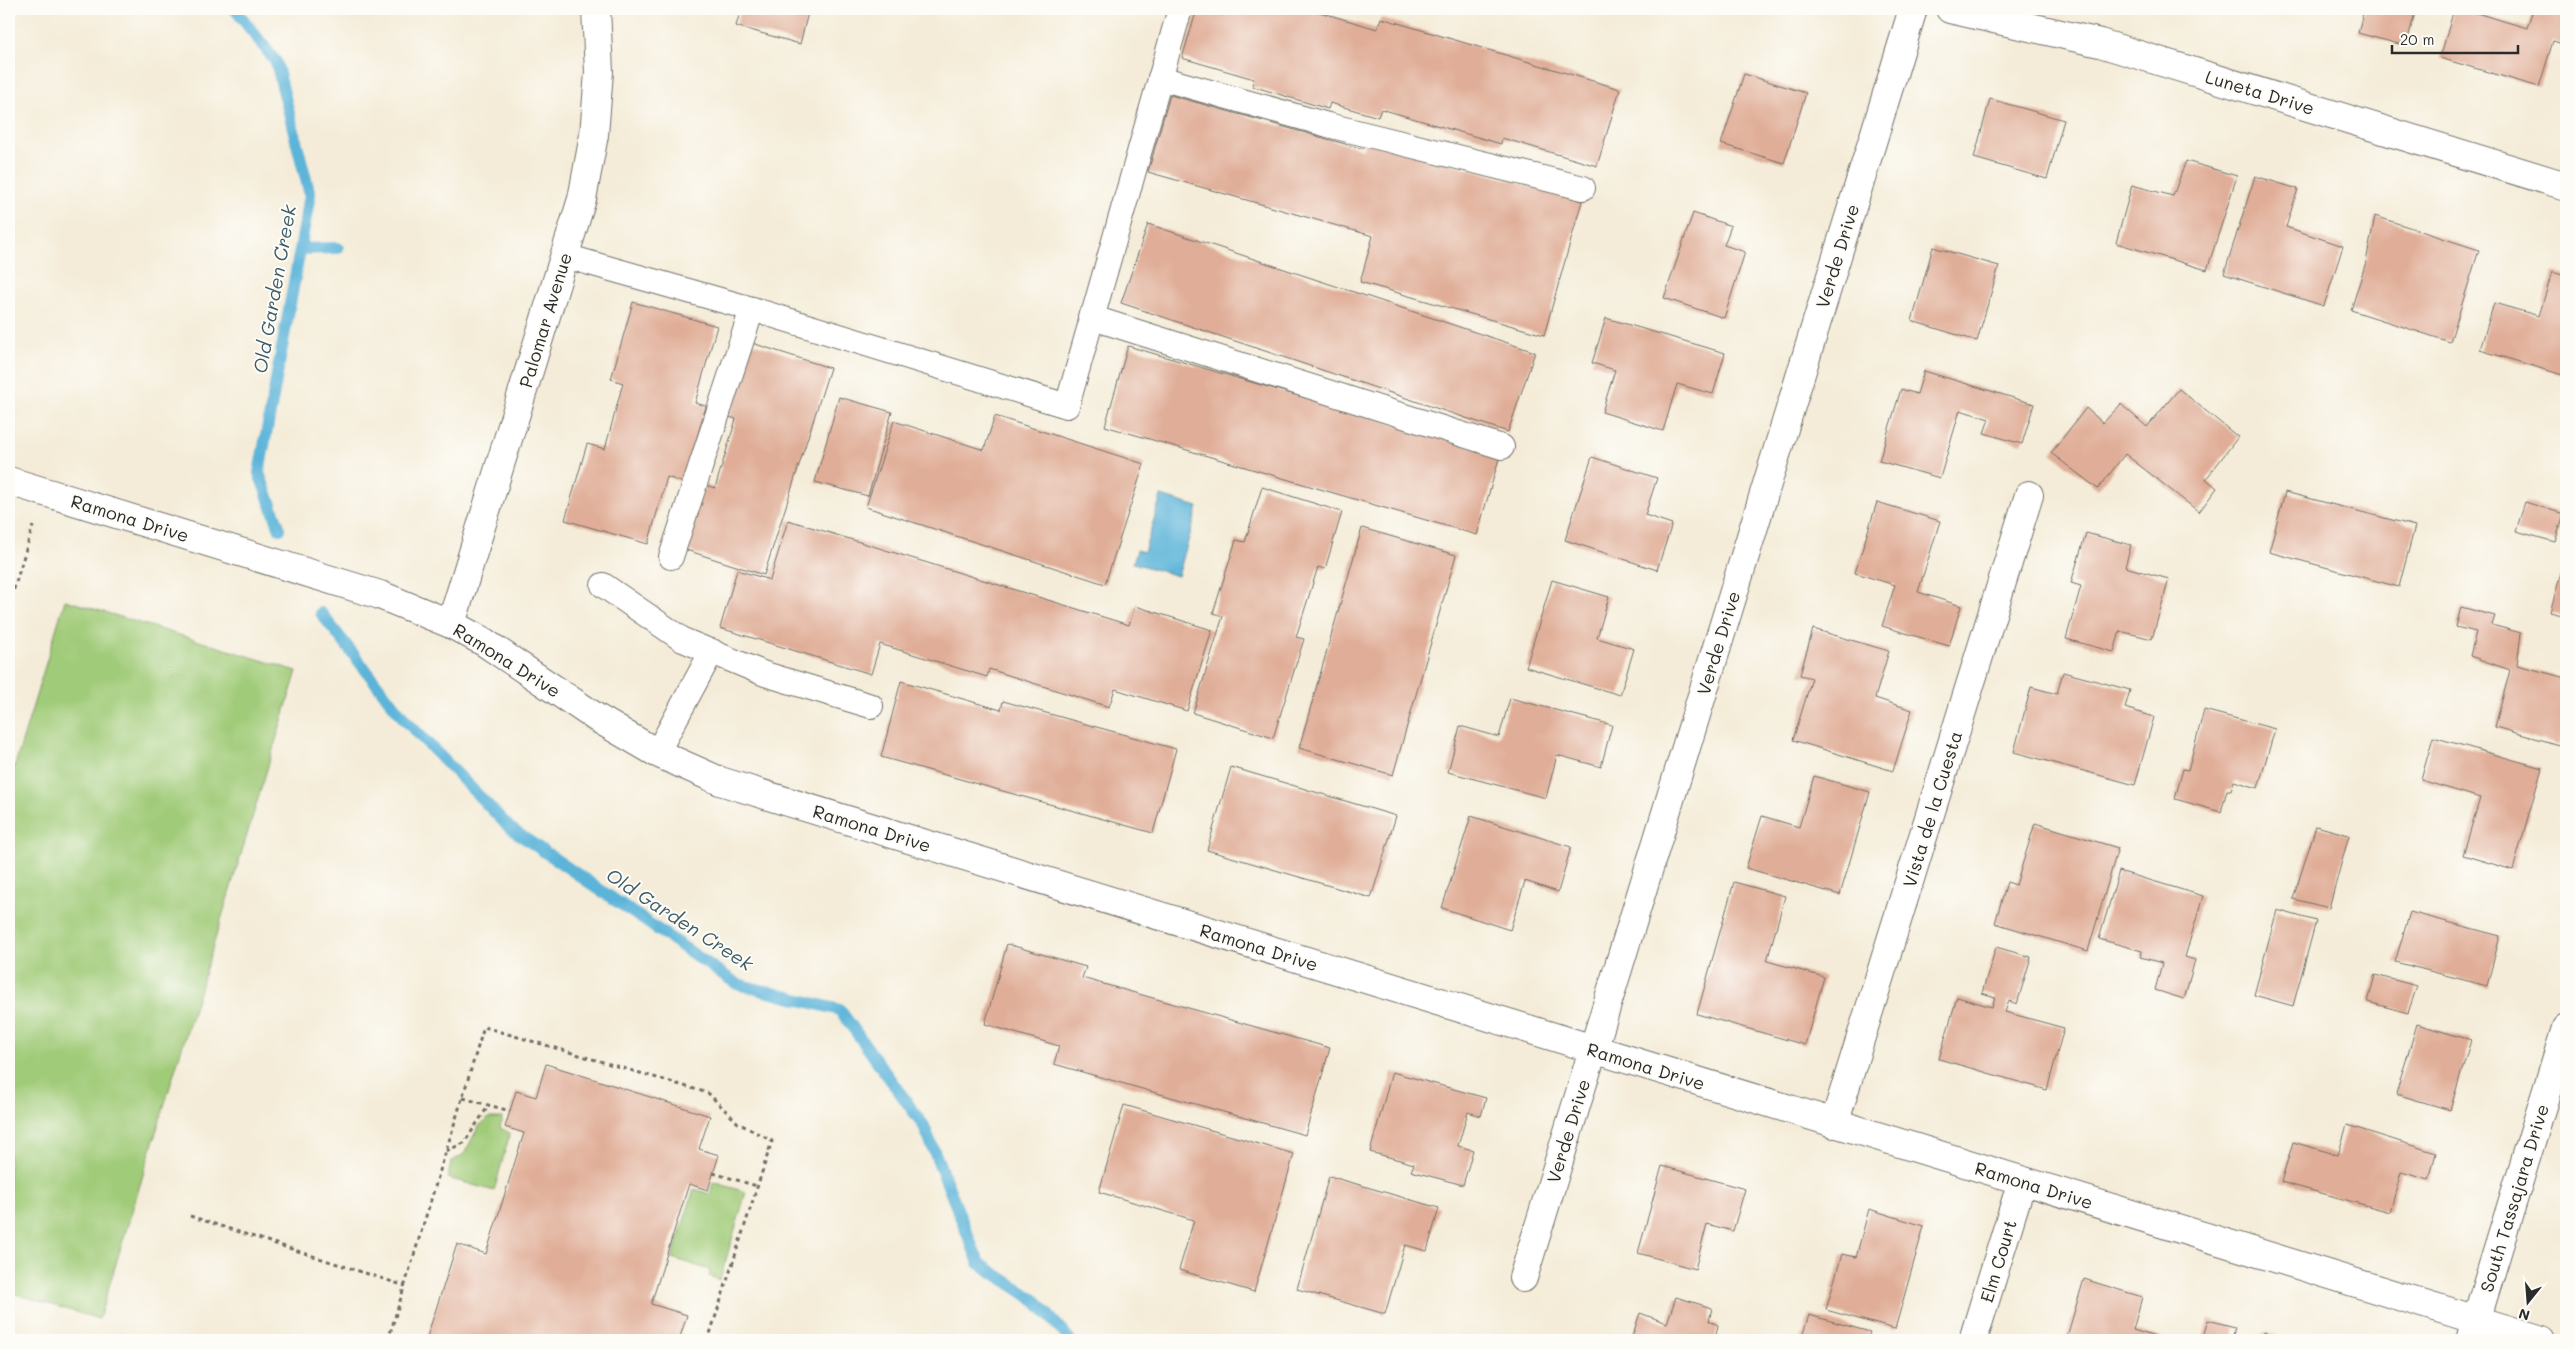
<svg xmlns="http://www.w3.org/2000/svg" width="2575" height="1349" font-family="Mali,sans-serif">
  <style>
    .green { fill: #a0cb78; stroke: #667b52 }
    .water { fill: #5bb4d9; stroke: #437082 }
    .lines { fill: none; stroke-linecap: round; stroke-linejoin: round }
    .stream { stroke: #5bb4d9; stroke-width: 12 }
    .building { fill: #e0ae98 }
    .service-casing { stroke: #716f68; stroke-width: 26 }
    .minor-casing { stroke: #716f68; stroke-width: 30 }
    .path { stroke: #716f68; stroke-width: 3; stroke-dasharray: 4 4; stroke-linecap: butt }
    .service { stroke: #fff; stroke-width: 24 }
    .minor { stroke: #fff; stroke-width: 28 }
    .labels { text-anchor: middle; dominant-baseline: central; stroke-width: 4; stroke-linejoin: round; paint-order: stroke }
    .street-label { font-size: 18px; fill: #2b2b2b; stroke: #fdfcf7 }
    .water-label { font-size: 19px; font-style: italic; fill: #3c5b68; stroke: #fdfcf7 }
  </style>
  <rect width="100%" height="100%" fill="#fdfcf7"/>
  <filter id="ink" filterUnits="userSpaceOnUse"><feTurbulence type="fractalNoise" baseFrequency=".02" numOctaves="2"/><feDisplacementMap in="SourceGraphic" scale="10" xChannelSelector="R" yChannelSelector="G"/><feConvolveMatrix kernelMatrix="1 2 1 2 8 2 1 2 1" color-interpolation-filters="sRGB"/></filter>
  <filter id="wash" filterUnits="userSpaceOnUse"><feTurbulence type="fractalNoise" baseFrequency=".0096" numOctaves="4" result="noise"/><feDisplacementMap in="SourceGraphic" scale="20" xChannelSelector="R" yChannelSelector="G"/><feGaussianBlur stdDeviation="1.12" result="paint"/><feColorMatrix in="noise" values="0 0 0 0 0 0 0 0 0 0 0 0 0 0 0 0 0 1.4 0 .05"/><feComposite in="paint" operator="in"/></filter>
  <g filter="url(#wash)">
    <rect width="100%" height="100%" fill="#f4ecd8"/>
    <!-- green -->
    <g class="green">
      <polygon points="65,600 297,671 99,1319 9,1292 9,785"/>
      <polygon points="489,1118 502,1118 500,1128 510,1133 494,1191 448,1178 451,1162 464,1154 479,1126"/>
      <polygon points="713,1182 746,1192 720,1280 709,1276 710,1270 672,1258 694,1189 710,1194"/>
    </g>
    <!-- water -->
    <polygon class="water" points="1161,496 1198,507 1178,576 1133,563 1137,550 1144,552"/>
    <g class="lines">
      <!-- stream -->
      <g class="stream">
        <polyline points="235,9 276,62 310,195 259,473 280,529"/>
        <polyline points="301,249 338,248"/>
        <polyline points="321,613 405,720 510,828 737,984 840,1010 924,1126 979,1263 1036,1301 1070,1340"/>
      </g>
    </g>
    <g id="blocks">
      <!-- building -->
      <g class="building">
        <polygon points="741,9 809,9 800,44 736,26"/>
        <polygon points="1197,9 1309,9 1377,29 1381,18 1620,89 1597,166 1502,138 1501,144 1381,109 1378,117 1330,103 1328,109 1252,86 1254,79 1182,58"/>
        <polygon points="2259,9 2280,9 2278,15"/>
        <polygon points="2364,9 2416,9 2406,46 2358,33"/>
        <polygon points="2454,9 2463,9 2527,28 2533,9 2566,9 2566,45 2553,41 2539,87 2440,58"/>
        <polygon points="1744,74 1806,93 1784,163 1721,144"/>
        <polygon points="1170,95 1363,149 1366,139 1582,201 1544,335 1360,282 1373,236 1148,172"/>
        <polygon points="1990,99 2064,120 2047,179 1974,158"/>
        <polygon points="2186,161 2237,176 2207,270 2116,243 2132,185 2173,196"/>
        <polygon points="2255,176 2298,189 2286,227 2343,246 2324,306 2224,274"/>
        <polygon points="1693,213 1731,226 1724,245 1745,252 1724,318 1664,298"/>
        <polygon points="2375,216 2479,250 2450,342 2351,310 2366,262"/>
        <polygon points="1148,224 1535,352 1508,432 1121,303"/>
        <polygon points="1933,247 1999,266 1977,341 1912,321"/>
        <polygon points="2552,272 2566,276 2566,376 2480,350 2494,303 2539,316"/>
        <polygon points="633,302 717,326 695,403 706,406 684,483 667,477 648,544 565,520 587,444 605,449 623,383 611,379"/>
        <polygon points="1606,318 1725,353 1713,394 1677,384 1663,431 1602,412 1615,370 1592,363"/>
        <polygon points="752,343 830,368 764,575 683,549 705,485 715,488 736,419 729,417"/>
        <polygon points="1128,346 1500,455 1477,535 1105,426"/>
        <polygon points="1924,371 2034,404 2022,444 1984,433 1989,419 1960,410 1940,478 1879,461 1901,389 1917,394"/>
        <polygon points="2179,389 2238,437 2206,479 2217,488 2199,512 2125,454 2098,489 2051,453 2086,408 2103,423 2121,404 2147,427"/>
        <polygon points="839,397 892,412 868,496 815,482"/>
        <polygon points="995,416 1144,464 1105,584 866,507 894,421 984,450"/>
        <polygon points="1592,457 1657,478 1645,515 1672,524 1657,570 1565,540"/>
        <polygon points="1262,487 1342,512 1325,569 1318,567 1296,637 1304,639 1273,738 1193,713 1223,616 1213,613 1236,540 1245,542"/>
        <polygon points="2285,492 2415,526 2399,587 2269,552"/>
        <polygon points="1877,502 1940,521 1918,592 1961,606 1949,646 1882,626 1895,585 1855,573"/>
        <polygon points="2525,502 2564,514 2555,542 2516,531"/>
        <polygon points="788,520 1129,625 1135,606 1212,630 1187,711 1115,689 1109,707 989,669 987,677 880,644 871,674 720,628 737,570 770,580"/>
        <polygon points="1362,528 1456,555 1393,775 1299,748"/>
        <polygon points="2086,533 2131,545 2125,567 2169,579 2152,639 2120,631 2114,652 2066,639 2081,586 2071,583"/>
        <polygon points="2566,556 2566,616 2550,612"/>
        <polygon points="1552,580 1609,597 1597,638 1634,649 1620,695 1526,667"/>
        <polygon points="2461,607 2495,616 2492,625 2521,633 2517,665 2566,678 2566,720 2559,745 2495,727 2510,670 2470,656 2476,632 2456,627"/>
        <polygon points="1813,629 1889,651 1875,698 1912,710 1893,771 1793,740 1812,678 1800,675"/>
        <polygon points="2063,672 2130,690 2125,708 2154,717 2135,785 2014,752 2031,687 2057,694"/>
        <polygon points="901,681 1001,710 1003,701 1176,749 1153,833 881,757"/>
        <polygon points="1510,698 1612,725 1601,767 1557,755 1546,798 1448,772 1460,726 1499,737"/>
        <polygon points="2204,710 2275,729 2258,788 2234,781 2231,790 2227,790 2221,812 2175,799 2183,769 2188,770"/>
        <polygon points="2433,737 2542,768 2513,870 2463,855 2480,798 2421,780"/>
        <polygon points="1231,767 1396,816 1371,898 1207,850"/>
        <polygon points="1814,776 1870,792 1840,895 1746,868 1762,816 1799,827"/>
        <polygon points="1471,816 1571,847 1558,892 1525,881 1510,930 1442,908"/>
        <polygon points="2035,823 2118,848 2088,951 1995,923 2007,882 2016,885"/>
        <polygon points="2316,826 2349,835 2329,908 2293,899"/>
        <polygon points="2119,871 2203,896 2185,957 2195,960 2184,999 2155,990 2162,963 2140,957 2142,951 2099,939"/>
        <polygon points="1734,882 1785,896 1767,961 1824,977 1805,1045 1697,1014"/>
        <polygon points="2277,910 2316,921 2293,1006 2254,995"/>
        <polygon points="2410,912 2500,936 2487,986 2395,962"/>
        <polygon points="1007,944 1086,967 1082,978 1330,1048 1305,1135 1054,1064 1059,1046 985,1024"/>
        <polygon points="1996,947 2031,957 2017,1004 2009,1001 2005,1012 2064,1028 2047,1090 1939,1059 1957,997 1992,1007 1995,997 1982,993"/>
        <polygon points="2375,975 2417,986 2408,1013 2368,1002"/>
        <polygon points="2417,1024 2471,1040 2450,1110 2396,1094"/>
        <polygon points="546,1064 710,1116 699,1149 719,1155 708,1190 689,1184 651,1304 687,1315 679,1340 426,1340 457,1244 486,1254 524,1133 505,1127 510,1111 516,1091 536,1097"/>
        <polygon points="1392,1072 1486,1098 1481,1116 1468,1112 1458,1146 1473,1150 1463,1185 1411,1171 1414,1164 1370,1152"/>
        <polygon points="1124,1105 1294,1154 1254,1292 1179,1270 1194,1220 1099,1192"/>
        <polygon points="2347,1125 2436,1153 2429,1180 2401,1172 2390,1212 2281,1182 2293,1142 2338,1155"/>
        <polygon points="1662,1166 1745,1189 1733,1231 1707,1224 1695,1269 1638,1253"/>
        <polygon points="1329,1176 1439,1208 1427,1251 1405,1245 1385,1314 1297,1289"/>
        <polygon points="1869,1209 1924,1226 1895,1329 1826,1310 1842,1254 1856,1257"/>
        <polygon points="2084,1279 2142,1297 2133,1330 2165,1340 2066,1340"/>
        <polygon points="1676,1297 1712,1308 1709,1321 1718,1325 1715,1340 1631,1340 1640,1313 1667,1323"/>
        <polygon points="1809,1315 1870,1332 1867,1340 1801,1340"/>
        <polygon points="2208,1320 2235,1327 2232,1340 2202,1340"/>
        <polygon points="2263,1332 2289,1340 2260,1340"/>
      </g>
    </g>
  </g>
  <g filter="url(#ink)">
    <use href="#blocks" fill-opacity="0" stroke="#716f68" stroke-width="1"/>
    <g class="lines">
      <!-- service casing -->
      <g class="service-casing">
        <g id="service">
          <polyline points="1160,78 1328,125 1583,188"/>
          <polyline points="565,256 752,309 1067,406 1180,9"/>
          <polyline points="1090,317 1502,447"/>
          <polyline points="671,557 752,309"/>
          <polyline points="603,585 683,640 765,674 871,706"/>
          <polyline points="657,753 712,651"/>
        </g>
      </g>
      <!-- minor casing -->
      <g class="minor-casing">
        <g id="minor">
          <polyline points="1950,9 2100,43 2566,186"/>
          <polyline points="9,481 380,595 451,624 484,642 597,718 657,753 720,781 2542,1340"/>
          <polyline points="451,624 582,199 594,135 599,72 596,9"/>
          <polyline points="1834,1124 2029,495"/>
          <polyline points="1523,1278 1913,9"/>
          <polyline points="1973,1340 2022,1181"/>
          <polyline points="2470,1340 2566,1028"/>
        </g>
      </g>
      <!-- path -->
      <g class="path">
        <polyline points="9,605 33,526"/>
        <polyline points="463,1098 510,1111"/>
        <polyline points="446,1151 464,1143 489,1105"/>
        <polyline points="713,1173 757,1186"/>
        <polyline points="190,1216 405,1286"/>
        <polyline points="388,1340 484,1027 708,1093 738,1123 772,1141 708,1340"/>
      </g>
      <!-- service -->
      <use href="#service" class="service"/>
      <!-- minor -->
      <use href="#minor" class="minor"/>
    </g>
  </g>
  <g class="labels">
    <!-- street labels -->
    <g class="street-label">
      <text transform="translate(2260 92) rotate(17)">Luneta Drive</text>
      <text transform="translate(1837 256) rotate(-73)">Verde Drive</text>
      <text transform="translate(545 320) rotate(-73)">Palomar Avenue</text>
      <text transform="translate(130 518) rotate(17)">Ramona Drive</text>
      <text transform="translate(1718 643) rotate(-73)">Verde Drive</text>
      <text transform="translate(507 660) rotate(32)">Ramona Drive</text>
      <text transform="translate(1932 809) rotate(-73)">Vista de la Cuesta</text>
      <text transform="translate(872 828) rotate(17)">Ramona Drive</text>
      <text transform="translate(1259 947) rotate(17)">Ramona Drive</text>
      <text transform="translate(1646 1066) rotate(17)">Ramona Drive</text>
      <text transform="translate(1568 1131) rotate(-73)">Verde Drive</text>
      <text transform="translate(2034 1185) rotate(17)">Ramona Drive</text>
      <text transform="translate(2514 1198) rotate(-73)">South Tassajara Drive</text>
      <text transform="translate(1998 1261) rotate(-73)">Elm Court</text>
    </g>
    <!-- water labels -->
    <g class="water-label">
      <text transform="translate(274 289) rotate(-80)">Old Garden Creek</text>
      <text transform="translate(680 919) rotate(33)">Old Garden Creek</text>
    </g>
  </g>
  <!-- margin -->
  <rect width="2575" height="1349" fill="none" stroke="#fdfcf7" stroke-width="30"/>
  <!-- north arrow -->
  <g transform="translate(2528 1302) rotate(197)" stroke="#fdfcf7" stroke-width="4" paint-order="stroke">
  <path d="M0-4L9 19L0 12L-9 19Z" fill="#2b2b2b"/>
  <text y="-8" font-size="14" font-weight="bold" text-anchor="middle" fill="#2b2b2b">N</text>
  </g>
  <!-- scale -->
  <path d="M2392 45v8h126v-8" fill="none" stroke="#2b2b2b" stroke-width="2.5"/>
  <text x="2400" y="45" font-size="15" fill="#2b2b2b" stroke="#fdfcf7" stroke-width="4" paint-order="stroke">20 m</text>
</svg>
